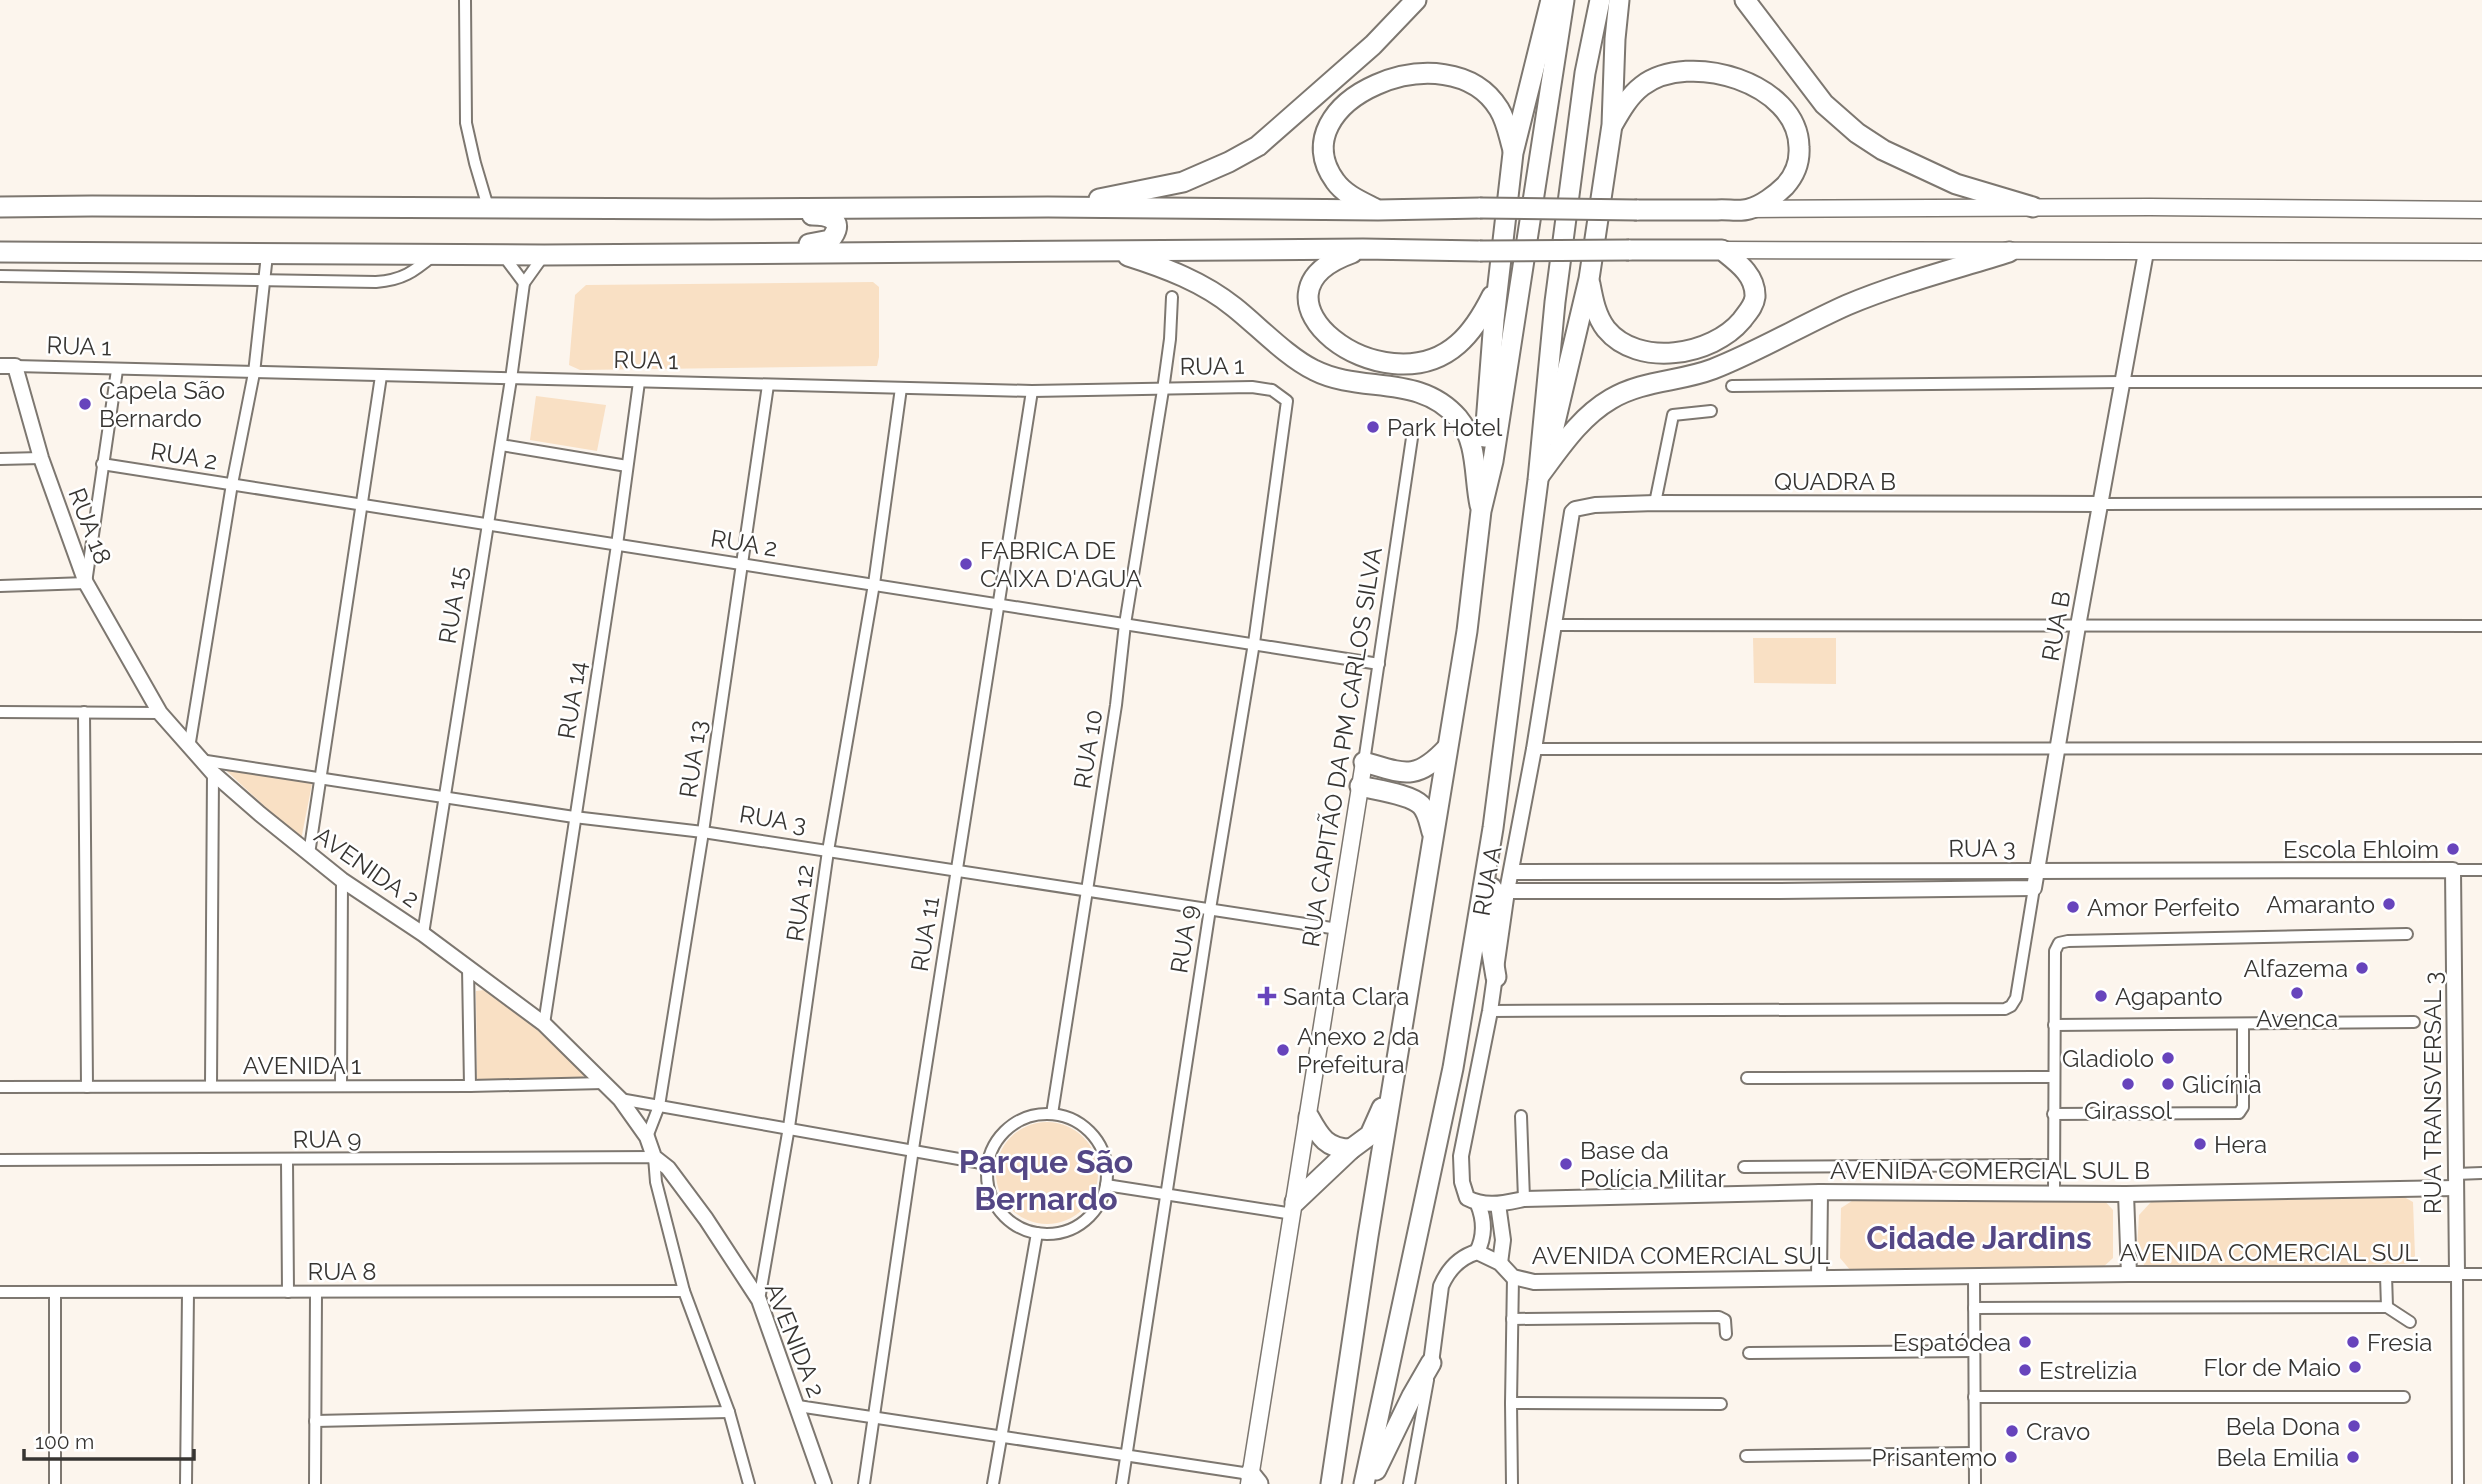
<svg xmlns="http://www.w3.org/2000/svg" width="2482" height="1484" font-family="Raleway,sans-serif">
  <style>
    .green { fill: #f9e0c4 }
    .lines { fill: none; stroke-linecap: round; stroke-linejoin: round }
    .minor-casing { stroke: #7d7770; stroke-width: 14 }
    .tertiary-casing { stroke: #7d7770; stroke-width: 18 }
    .secondary-casing { stroke: #7d7770; stroke-width: 19 }
    .trunk-casing { stroke: #7d7770; stroke-width: 23 }
    .minor { stroke: #fff; stroke-width: 10 }
    .tertiary { stroke: #fff; stroke-width: 14 }
    .secondary { stroke: #fff; stroke-width: 16 }
    .trunk { stroke: #fff; stroke-width: 19 }
    .trunk-bridge-casing { stroke: #7d7770; stroke-width: 23; stroke-linecap: butt }
    .trunk-bridge { stroke: #fff; stroke-width: 19 }
    .poi-dot { fill: #6744bc; stroke: #fff; stroke-width: 2.5 }
    .labels { text-anchor: middle; dominant-baseline: central; stroke-width: 5; stroke-linejoin: round; paint-order: stroke }
    .street-label { font-size: 24px; fill: #373532; stroke: #fff }
    .poi-label { font-size: 24px; fill: #373532; stroke: #fff; text-anchor: start }
    .district-label { font-size: 32px; font-weight: bold; fill: #544785; stroke: #fff }
  </style>
  <rect width="100%" height="100%" fill="#fcf5ed"/>
  <!-- green -->
  <g class="green">
    <polygon points="873,282 879,287 879,357 877,366 580,370 569,365 575,295 586,285"/>
    <polygon points="536,396 606,405 597,451 530,440"/>
    <polygon points="1753,638 1836,638 1836,684 1754,683"/>
    <polygon points="217,762 313,779 301,840"/>
    <polygon points="484,990 535,1028 581,1071 584,1075 581,1081 483,1084 477,1078 476,991"/>
    <circle cx="1047" cy="1173" r="51"/>
    <polygon points="2404,1197 2413,1202 2415,1256 2407,1264 2162,1268 2145,1267 2137,1249 2139,1215 2151,1202 2190,1200"/>
    <polygon points="2102,1198 2113,1210 2113,1258 2101,1269 1851,1271 1840,1258 1841,1208 1855,1199"/>
  </g>
  <g class="lines">
    <!-- minor casing -->
    <g class="minor-casing">
      <g id="minor">
        <polyline points="465,0 466,123 475,163 488,207"/>
        <polyline points="503,255 524,283 544,255"/>
        <path d="M0,276L376,282C403,280 413,272 434,255"/>
        <polyline points="15,366 1032,391 1252,387 1272,390 1287,401 1254,643 1210,909 1122,1484"/>
        <polyline points="1732,386 2121,382 2482,382"/>
        <polyline points="501,445 627,466"/>
        <polyline points="0,459 41,458"/>
        <polyline points="102,464 1379,664"/>
        <polyline points="1655,503 1673,415 1711,411"/>
        <polyline points="2101,504 2482,503"/>
        <polyline points="0,586 86,583 117,370"/>
        <polyline points="1552,625 2482,626"/>
        <polyline points="0,712 160,713"/>
        <polyline points="84,712 87,1087"/>
        <polyline points="189,748 232,484 254,373 267,255"/>
        <polyline points="1534,749 2482,748"/>
        <polyline points="200,760 574,817 703,832 1338,929"/>
        <polyline points="1364,762 1413,431"/>
        <polyline points="309,854 381,376"/>
        <polyline points="2453,870 2482,870"/>
        <polyline points="423,934 511,379 524,283"/>
        <polyline points="468,968 470,1086"/>
        <polyline points="1490,1011 2005,1009 2011,1006 2016,998 2034,888"/>
        <polyline points="544,1024 617,545 639,382"/>
        <polyline points="2054,1025 2414,1022"/>
        <polyline points="1747,1078 2054,1077"/>
        <polyline points="211,1086 213,773"/>
        <polyline points="341,1086 342,880"/>
        <polyline points="0,1087 470,1086 604,1083"/>
        <polyline points="620,1099 987,1164"/>
        <polyline points="1052,1114 1116,705 1125,624 1163,390 1170,339 1172,297"/>
        <polyline points="2053,1114 2239,1113 2243,1107 2243,1024"/>
        <circle cx="1047" cy="1174" r="60"/>
        <polyline points="1521,1116 1524,1199"/>
        <polyline points="647,1137 659,1106 703,832 768,385"/>
        <polyline points="0,1160 654,1157 656,1182 684,1291 729,1412 749,1484"/>
        <polyline points="287,1160 288,1292"/>
        <polyline points="1744,1167 2053,1165"/>
        <polyline points="2455,1174 2482,1173"/>
        <polyline points="1106,1185 1293,1214"/>
        <polyline points="2054,1194 2055,951 2059,943 2068,941 2407,934"/>
        <polyline points="1974,1277 1975,1484"/>
        <polyline points="0,1292 684,1291"/>
        <polyline points="759,1300 789,1127 828,851 874,584 901,388"/>
        <polyline points="2387,1307 2410,1322"/>
        <polyline points="1974,1308 2387,1307 2386,1275"/>
        <polyline points="1512,1319 1719,1317 1725,1320 1726,1334"/>
        <polyline points="1749,1353 1974,1351"/>
        <polyline points="1974,1397 2404,1397"/>
        <polyline points="1511,1403 1721,1404"/>
        <polyline points="798,1406 1250,1474"/>
        <polyline points="315,1421 729,1412"/>
        <polyline points="1746,1456 1974,1453"/>
        <polyline points="55,1484 55,1293"/>
        <polyline points="186,1484 188,1292"/>
        <polyline points="315,1484 316,1293"/>
        <polyline points="864,1484 913,1149 1032,391"/>
        <polyline points="993,1484 1037,1233"/>
        <polyline points="1409,1484 1428,1380"/>
        <polyline points="1512,1484 1511,1403 1513,1277"/>
        <polyline points="2458,1484 2457,1274 2482,1274"/>
      </g>
    </g>
    <!-- tertiary casing -->
    <g class="tertiary-casing">
      <g id="tertiary">
        <polyline points="0,366 15,366 41,458 86,583 160,713 213,773 260,814 342,880 423,934 544,1024 620,1099 647,1137 654,1157 668,1168 706,1219 759,1300 824,1484"/>
        <path d="M2101,504L1655,503L1595,505L1575,509L1572,512L1534,749L1507,891L1490,1011L1461,1156L1462,1182L1467,1198C1486,1208 1504,1203 1524,1199L1820,1192L2126,1194L2456,1188"/>
        <polyline points="1507,891 1780,891 2034,888 2078,626 2146,252"/>
        <polyline points="2126,1194 2129,1274"/>
        <polyline points="1498,1204 1503,1240 1500,1263"/>
        <path d="M1477,1252C1485,1236 1485,1221 1478,1204"/>
        <polyline points="1819,1278 1820,1192"/>
        <path d="M1431,1363L1441,1286C1448,1270 1460,1257 1477,1252L1500,1263L1513,1277L1534,1282L2129,1274H2457L2453,870C2139,870 1825,874 1512,872"/>
      </g>
    </g>
    <!-- secondary casing -->
    <g class="secondary-casing">
      <g id="secondary">
        <polyline points="1749,209 2150,207 2482,210"/>
        <polyline points="1722,250 2482,252"/>
        <polyline points="1249,1484 1364,762"/>
      </g>
    </g>
    <!-- trunk casing -->
    <g class="trunk-casing">
      <g id="trunk">
        <polyline points="1745,0 1824,104 1857,133 1883,150 1956,184 2033,207"/>
        <path d="M1613,124C1621,110 1629,96 1642,86C1689,50 1798,83 1799,147C1800,162 1795,175 1785,186C1776,195 1761,206 1749,209C1740,212 1727,209 1717,210C1690,210 1663,210 1637,210"/>
        <polyline points="1099,199 1183,182 1229,162 1258,146 1373,45 1416,0"/>
        <polyline points="0,207 92,206 711,209 1048,207 1378,210 1480,208"/>
        <path d="M1374,208C1360,201 1344,194 1335,181C1277,102 1449,27 1499,109C1507,122 1509,137 1513,150"/>
        <path d="M809,244L830,240C846,221 830,215 812,215"/>
        <polyline points="0,252 544,255 1363,249 1480,251"/>
        <path d="M1352,253C1234,295 1383,410 1458,344C1473,331 1483,314 1492,296"/>
        <path d="M1128,256C1166,268 1203,282 1234,307C1258,326 1287,357 1314,370C1361,394 1419,373 1458,418C1478,442 1474,477 1480,505"/>
        <path d="M1590,284C1593,300 1596,316 1606,329C1638,368 1712,356 1742,320C1747,313 1754,306 1755,297C1756,275 1737,262 1722,250H1629"/>
        <polyline points="1552,435 1589,279 1612,125 1615,39 1619,0"/>
        <polyline points="1485,437 1494,320 1513,153 1551,0"/>
        <path d="M1539,476C1560,448 1580,417 1611,399C1643,380 1679,382 1713,369C1759,351 1802,325 1847,305C1899,283 1955,269 2009,252"/>
        <path d="M1364,762C1405,774 1416,781 1447,748"/>
        <path d="M1360,786C1376,790 1410,794 1421,805C1428,812 1429,822 1432,832"/>
        <polyline points="1492,888 1491,947 1496,977"/>
        <path d="M1309,1117C1320,1137 1327,1149 1351,1149"/>
        <polyline points="1295,1202 1351,1149 1370,1135 1382,1108"/>
        <polyline points="1376,1470 1412,1396 1431,1363"/>
        <polyline points="1250,1474 1258,1484"/>
        <polyline points="1331,1484 1368,1236 1467,631 1481,511 1493,461 1564,0"/>
        <polyline points="1364,1484 1453,1068 1493,828 1538,480 1555,302 1585,73 1600,0"/>
      </g>
    </g>
    <!-- minor -->
    <use href="#minor" class="minor"/>
    <!-- tertiary -->
    <use href="#tertiary" class="tertiary"/>
    <!-- secondary -->
    <use href="#secondary" class="secondary"/>
    <!-- trunk -->
    <use href="#trunk" class="trunk"/>
    <!-- trunk-bridge casing -->
    <g class="trunk-bridge-casing">
      <g id="trunk-bridge">
        <polyline points="1480,208 1637,210"/>
        <polyline points="1480,251 1629,250"/>
      </g>
    </g>
    <!-- trunk-bridge -->
    <use href="#trunk-bridge" class="trunk-bridge"/>
  </g>
  <!-- markers -->
  <g class="poi-dot">
    <circle cx="85" cy="404" r="7"/>
    <circle cx="1373" cy="427" r="7"/>
    <circle cx="966" cy="564" r="7"/>
    <circle cx="2453" cy="849" r="7"/>
    <circle cx="2389" cy="904" r="7"/>
    <circle cx="2073" cy="907" r="7"/>
    <circle cx="2362" cy="968" r="7"/>
    <circle cx="2297" cy="993" r="7"/>
    <path d="M1263.5 985.5h7v7h7v7h-7v7h-7v-7h-7v-7h7z"/>
    <circle cx="2101" cy="996" r="7"/>
    <circle cx="1283" cy="1050" r="7"/>
    <circle cx="2168" cy="1058" r="7"/>
    <circle cx="2128" cy="1084" r="7"/>
    <circle cx="2168" cy="1084" r="7"/>
    <circle cx="2200" cy="1144" r="7"/>
    <circle cx="1566" cy="1164" r="7"/>
    <circle cx="2025" cy="1342" r="7"/>
    <circle cx="2353" cy="1342" r="7"/>
    <circle cx="2355" cy="1367" r="7"/>
    <circle cx="2025" cy="1370" r="7"/>
    <circle cx="2354" cy="1426" r="7"/>
    <circle cx="2012" cy="1431" r="7"/>
    <circle cx="2011" cy="1457" r="7"/>
    <circle cx="2353" cy="1457" r="7"/>
  </g>
  <g class="labels">
    <!-- street labels -->
    <g class="street-label">
      <text transform="translate(79 346) rotate(2)">RUA 1</text>
      <text transform="translate(646 360) rotate(1)">RUA 1</text>
      <text transform="translate(1212 366) rotate(-1)">RUA 1</text>
      <text transform="translate(184 456) rotate(9)">RUA 2</text>
      <text x="1835" y="481">QUADRA B</text>
      <text transform="translate(90 526) rotate(69)">RUA 18</text>
      <text transform="translate(744 543) rotate(9)">RUA 2</text>
      <text transform="translate(453 605) rotate(-81)">RUA 15</text>
      <text transform="translate(2056 626) rotate(-80)">RUA B</text>
      <text transform="translate(572 700) rotate(-81)">RUA 14</text>
      <text transform="translate(1342 747) rotate(-81)">RUA CAPITÃO DA PM CARLOS SILVA</text>
      <text transform="translate(1088 749) rotate(-81)">RUA 10</text>
      <text transform="translate(693 759) rotate(-82)">RUA 13</text>
      <text transform="translate(773 819) rotate(9)">RUA 3</text>
      <text transform="translate(1982 848) rotate(-1)">RUA 3</text>
      <text transform="translate(367 867) rotate(35)">AVENIDA 2</text>
      <text transform="translate(1487 881) rotate(-80)">RUA A</text>
      <text transform="translate(800 903) rotate(-82)">RUA 12</text>
      <text transform="translate(925 934) rotate(-81)">RUA 11</text>
      <text transform="translate(1184 939) rotate(-81)">RUA 9</text>
      <text x="302" y="1065">AVENIDA 1</text>
      <text transform="translate(2432 1093) rotate(-90)">RUA TRANSVERSAL 3</text>
      <text transform="translate(327 1139) rotate(-1)">RUA 9</text>
      <text x="1990" y="1170">AVENIDA COMERCIAL SUL B</text>
      <text x="2269" y="1252">AVENIDA COMERCIAL SUL</text>
      <text x="1681" y="1255">AVENIDA COMERCIAL SUL</text>
      <text x="342" y="1271">RUA 8</text>
      <text transform="translate(795 1340) rotate(68)">AVENIDA 2</text>
    </g>
    <!-- poi labels -->
    <g class="poi-label">
      <text x="99" y="390">Capela São<tspan x="99" dy="28">Bernardo</tspan></text>
      <text x="1387" y="427">Park Hotel</text>
      <text x="980" y="550">FABRICA DE<tspan x="980" dy="28">CAIXA D'AGUA</tspan></text>
      <text x="2439" y="849" text-anchor="end">Escola Ehloim</text>
      <text x="2375" y="904" text-anchor="end">Amaranto</text>
      <text x="2087" y="907">Amor Perfeito</text>
      <text x="2348" y="968" text-anchor="end">Alfazema</text>
      <text x="1283" y="996">Santa Clara</text>
      <text x="2115" y="996">Agapanto</text>
      <text x="2297" y="1018" text-anchor="middle">Avenca</text>
      <text x="1297" y="1036">Anexo 2 da<tspan x="1297" dy="28">Prefeitura</tspan></text>
      <text x="2154" y="1058" text-anchor="end">Gladiolo</text>
      <text x="2182" y="1084">Glicínia</text>
      <text x="2128" y="1110" text-anchor="middle">Girassol</text>
      <text x="2214" y="1144">Hera</text>
      <text x="1580" y="1150">Base da<tspan x="1580" dy="28">Polícia Militar</tspan></text>
      <text x="2011" y="1342" text-anchor="end">Espatódea</text>
      <text x="2367" y="1342">Fresia</text>
      <text x="2341" y="1367" text-anchor="end">Flor de Maio</text>
      <text x="2039" y="1370">Estrelizia</text>
      <text x="2340" y="1426" text-anchor="end">Bela Dona</text>
      <text x="2026" y="1431">Cravo</text>
      <text x="1997" y="1457" text-anchor="end">Prisantemo</text>
      <text x="2339" y="1457" text-anchor="end">Bela Emilia</text>
    </g>
    <!-- district labels -->
    <g class="district-label">
      <text x="1046" y="1161">Parque São<tspan x="1046" dy="37">Bernardo</tspan></text>
      <text x="1979" y="1237">Cidade Jardins</text>
    </g>
  </g>
  <!-- scale -->
  <path d="M24 1449v10h170v-10" fill="none" stroke="#373532" stroke-width="3.5"/>
  <text x="35" y="1449" font-size="21" fill="#373532" stroke="#ffffff" stroke-width="5" paint-order="stroke">100 m</text>
</svg>
